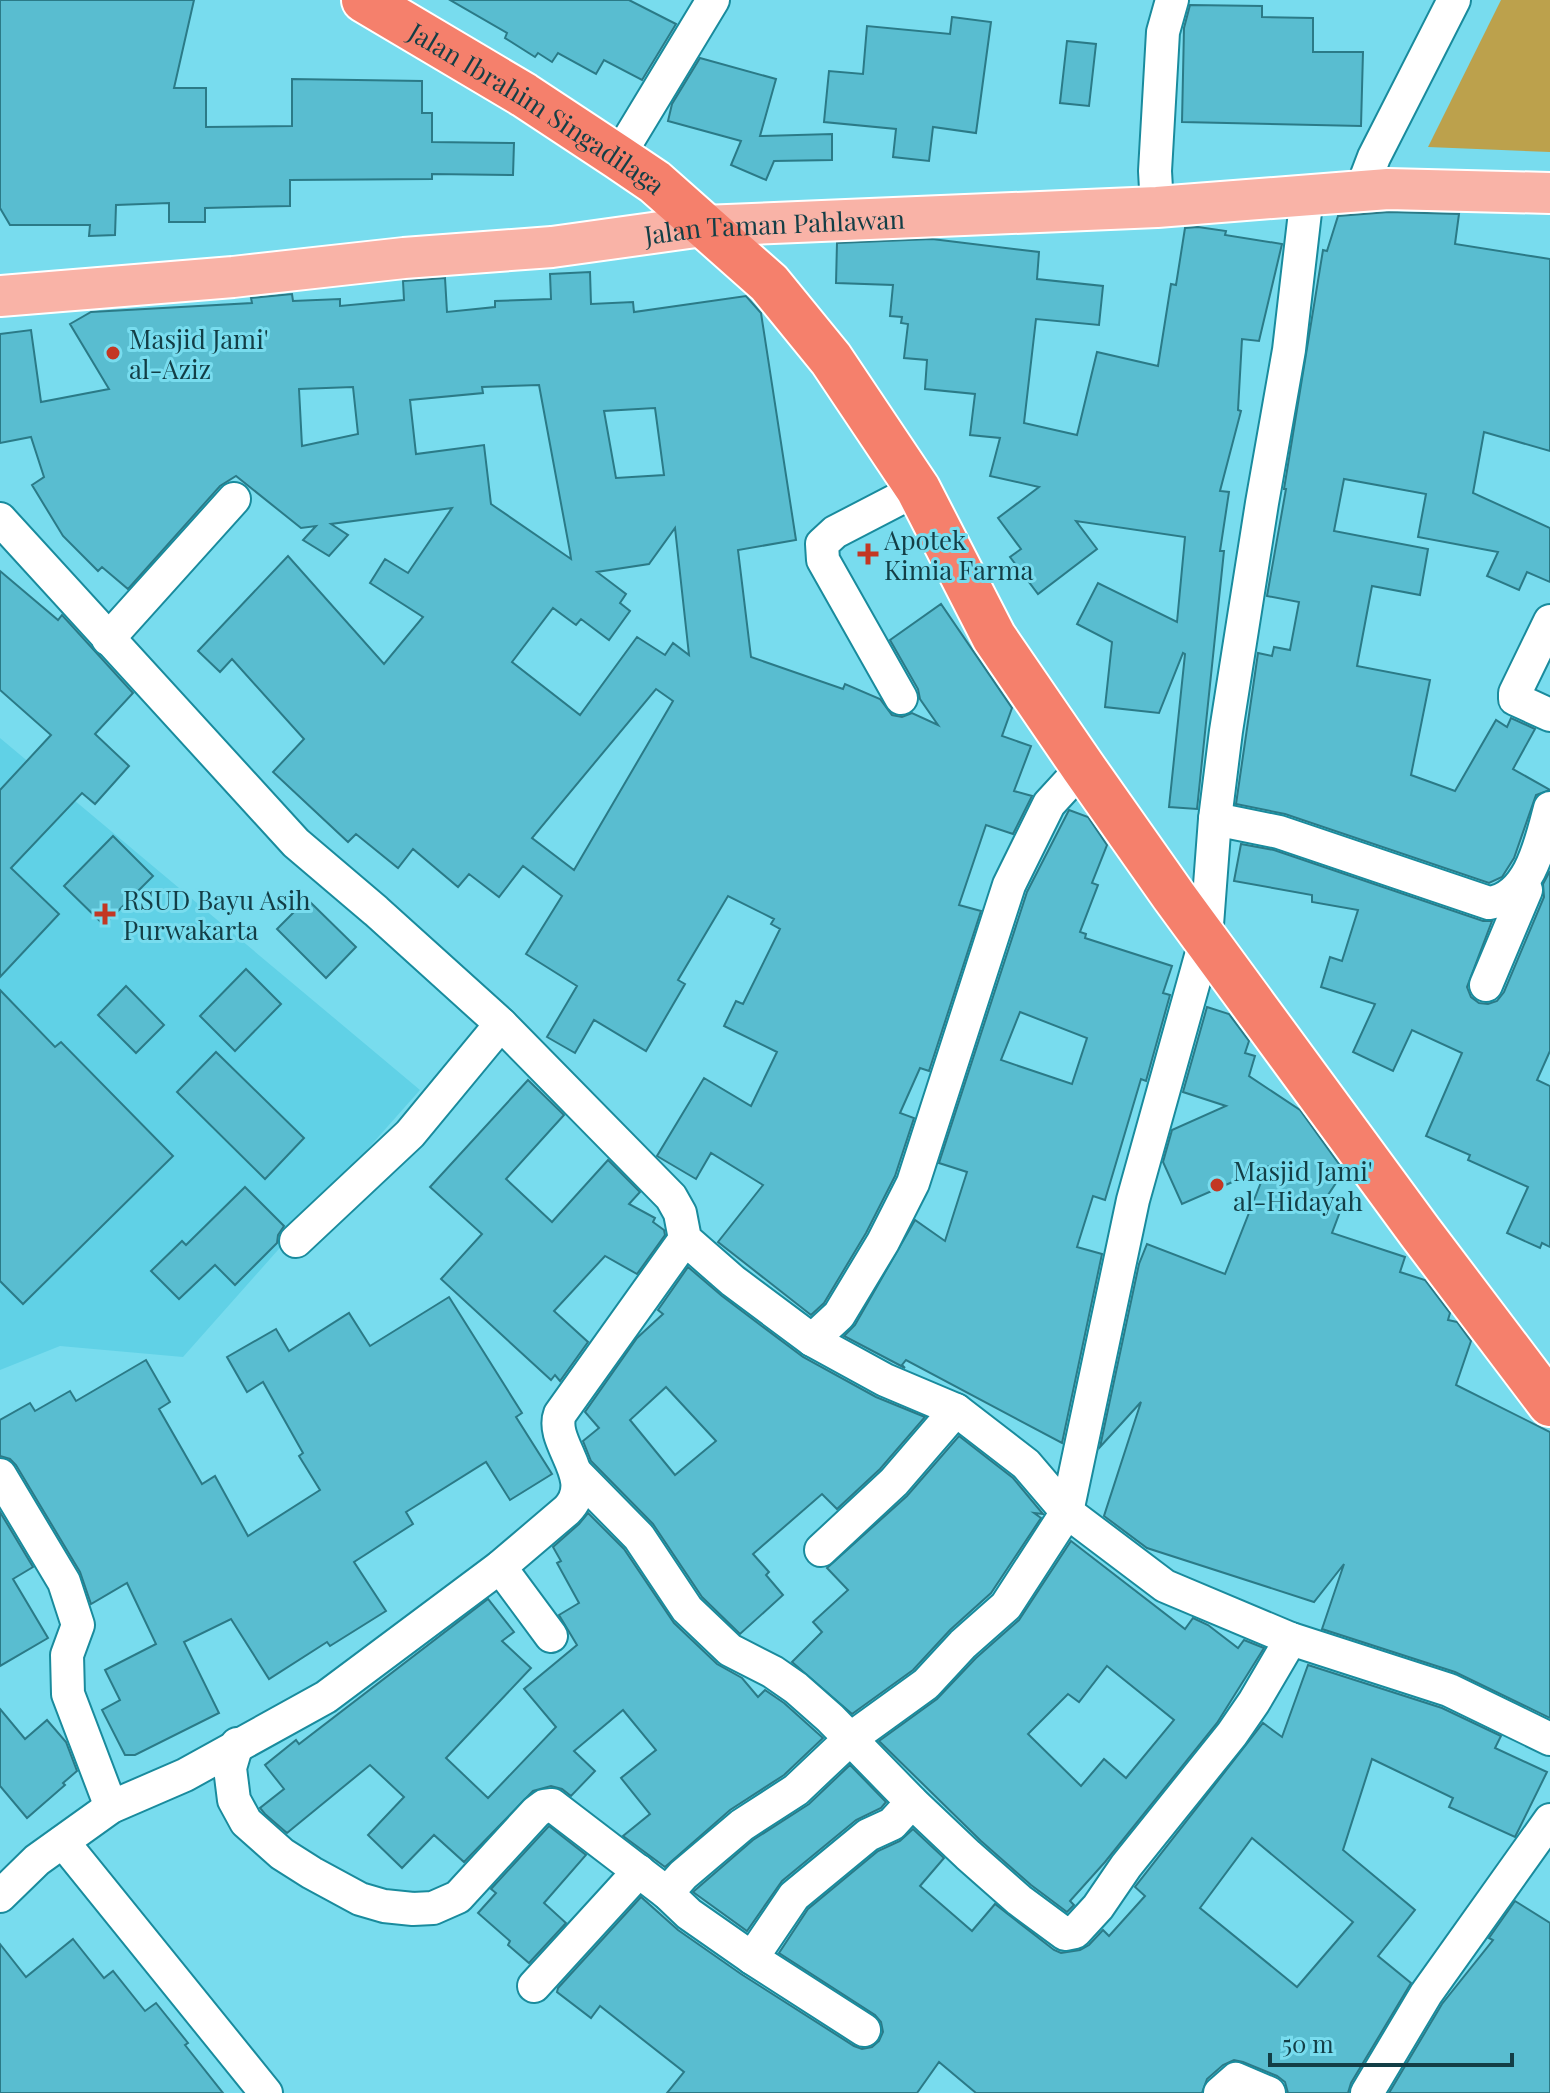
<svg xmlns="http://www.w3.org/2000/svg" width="1550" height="2093" font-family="'Playfair Display',serif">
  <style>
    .built { fill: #60d1e6 }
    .green { fill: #bca14c }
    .building { fill: #59bdd0; stroke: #2b7a87; stroke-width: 2; fill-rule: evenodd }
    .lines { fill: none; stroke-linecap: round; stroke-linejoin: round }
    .minor-casing { stroke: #198b9d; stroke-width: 36 }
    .major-casing { stroke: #fff; stroke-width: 44 }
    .highway-casing { stroke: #fff; stroke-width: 48 }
    .minor { stroke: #fff; stroke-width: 32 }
    .major { stroke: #f9b3a7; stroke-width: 40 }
    .highway { stroke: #f5806c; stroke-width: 44 }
    .poi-dot { fill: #c33723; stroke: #78dcee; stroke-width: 3 }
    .labels { text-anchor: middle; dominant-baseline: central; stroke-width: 6; stroke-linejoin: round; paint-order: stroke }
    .street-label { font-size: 26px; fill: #133e46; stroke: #78dcee }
    .poi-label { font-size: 26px; fill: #133e46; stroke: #78dcee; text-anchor: start }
  </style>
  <rect width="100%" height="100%" fill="#78dcee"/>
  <!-- built -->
  <polygon class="built" points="0,738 420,1090 183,1357 60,1346 0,1370"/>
  <!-- green -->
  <polygon class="green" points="1501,0 1550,0 1550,152 1428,147"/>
  <!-- building -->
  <g class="building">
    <polygon points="0,0 194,0 174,88 206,88 206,127 292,126 292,79 422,81 422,113 432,113 432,142 514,143 513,175 432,174 432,179 290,180 290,206 205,208 205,222 169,222 169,203 116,205 115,235 89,236 90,225 10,225 0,208"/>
    <polygon points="450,0 629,0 676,24 642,80 604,60 596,74 558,53 552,62 538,53 535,57 505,38 507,33"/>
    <polygon points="1190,5 1262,6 1262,17 1313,18 1313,52 1363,52 1361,126 1182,122 1184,28"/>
    <polygon points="952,17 991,22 976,133 933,127 929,161 893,157 896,129 824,122 829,71 863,74 867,26 950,34"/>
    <polygon points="1067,41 1096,44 1089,106 1060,103"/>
    <polygon points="700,58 776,79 760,136 832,134 832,160 774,161 766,180 731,165 741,141 668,121 672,104"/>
    <polygon points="1389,212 1459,214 1455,244 1550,259 1550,451 1484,432 1473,493 1550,528 1550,582 1527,572 1519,590 1487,576 1498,552 1418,537 1426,494 1344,479 1334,531 1428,549 1420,595 1372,586 1357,666 1430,680 1411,775 1455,791 1496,720 1507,727 1511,718 1535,729 1513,769 1550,790 1536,795 1514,858 1502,877 1489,883 1285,814 1236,804 1258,653 1272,656 1274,647 1290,650 1299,602 1267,596 1286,489 1284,489 1323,250 1327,251 1338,216"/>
    <polygon points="1198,227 1226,231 1225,235 1282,244 1259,341 1242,339 1238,410 1241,411 1220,491 1229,492 1220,551 1224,551 1197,809 1169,807 1185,654 1183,653 1159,713 1105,707 1112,642 1077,624 1098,583 1177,622 1185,537 1076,521 1097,549 1038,594 1010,557 1021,549 998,518 1039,487 990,476 1000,438 970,435 975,394 925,389 927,360 904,358 908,324 901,323 902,317 890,316 893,285 836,283 837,243 932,239 1039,252 1037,279 1103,286 1099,325 1036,319 1024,423 1077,435 1097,352 1158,366 1171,284 1176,285 1185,228"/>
    <path d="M590,272L591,304L633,302L634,312L746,296L761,313L796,540L738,550L751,657L843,689L845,684L880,699L892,715L902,717L912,713L938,725L920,699L918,689L890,640L941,604L1012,708L1002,736L1031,746L1014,791L1032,796L1013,834L986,825L959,905L981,911L929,1071L920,1068L900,1113L914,1118L895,1176L866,1233L824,1303L811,1315L718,1242L763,1185L711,1153L696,1179L657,1156L704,1078L751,1106L777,1052L724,1026L736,1001L743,1004L780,929L771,924L774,919L728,896L678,980L685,984L646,1051L594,1020L575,1053L547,1037L577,986L526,954L562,896L523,866L499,897L469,874L458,887L413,849L398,868L356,834L348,842L273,772L304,739L232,659L220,672L198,651L288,556L384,664L423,617L370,583L385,559L408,573L452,508L331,524L348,535L329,556L303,540L316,526L301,528L236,476L220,486L128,589L102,567L98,571L63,536L32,485L44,477L31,437L0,443V334L31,330L41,402L109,389L70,324L91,312L252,303L251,298L292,294L293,301L340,299V306L404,300L403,281L445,278L447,312L495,307V301L551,299L550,274ZM539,385L570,552L571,559L491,504L484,445L416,454L410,400L483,393L482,387ZM353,387L358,434L302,446L299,389ZM655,408L664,475L616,478L604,411ZM675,528L689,655L673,643L665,655L637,637L580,715L512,662L553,608L576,625L581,619L609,640L630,611L620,603L626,594L597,572L649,564ZM656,689L673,701L574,870L532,838Z"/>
    <polygon points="0,571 58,620 62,615 133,693 95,734 129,766 95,804 82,793 11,868 59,914 0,977 0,790 51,735 0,690"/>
    <path d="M1069,810L1088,817L1107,845L1092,883L1098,885L1080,932L1086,934L1085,938L1172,966L1163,993L1170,995L1146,1081L1141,1079L1105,1200L1093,1196L1077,1247L1102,1254L1062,1443L906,1360L902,1365L905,1368L844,1336L855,1325L915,1220L945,1241L967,1172L939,1163L1027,892ZM1020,1012L1087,1038L1072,1084L1001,1060Z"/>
    <polygon points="113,836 153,876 104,925 64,886"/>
    <polygon points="1241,844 1274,850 1483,921 1492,921 1467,987 1471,997 1479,1003 1488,1004 1497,1001 1504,992 1544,897 1543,884 1550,871 1550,1051 1537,1080 1550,1086 1550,1247 1542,1243 1540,1248 1507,1233 1528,1187 1468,1160 1470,1155 1426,1136 1462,1053 1412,1030 1393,1071 1353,1052 1375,1004 1321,987 1330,957 1342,961 1358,910 1312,902 1312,895 1234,881"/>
    <polygon points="307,899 356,947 326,978 277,929"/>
    <polygon points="246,969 281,1004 235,1051 200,1016"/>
    <polygon points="126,986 164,1025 136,1053 98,1015"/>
    <polygon points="0,990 55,1047 61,1042 173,1156 23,1304 0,1281"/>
    <polygon points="1207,1007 1229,1014 1249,1041 1245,1053 1255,1056 1249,1076 1300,1110 1344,1171 1328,1195 1344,1201 1332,1233 1405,1257 1400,1272 1425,1280 1450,1313 1448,1320 1457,1322 1471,1341 1456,1385 1550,1432 1550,1718 1455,1672 1322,1629 1344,1564 1314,1602 1147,1548 1104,1516 1141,1402 1100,1447 1139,1264 1147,1244 1225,1274 1267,1167 1182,1204 1163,1162 1172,1130 1226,1106 1183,1092"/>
    <polygon points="216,1052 304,1138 265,1179 177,1092"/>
    <polygon points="528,1080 564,1115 506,1179 552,1222 608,1160 640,1192 629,1204 655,1218 653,1222 664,1230 665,1235 637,1274 605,1256 554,1311 588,1342 560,1381 555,1375 551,1380 441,1279 482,1234 430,1187"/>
    <polygon points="245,1187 284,1226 278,1235 277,1243 235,1285 215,1265 179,1299 151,1271 182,1241 186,1245"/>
    <path d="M688,1267L722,1296L803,1357L876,1397L925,1417L880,1469L837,1509L822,1494L753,1554L769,1572L766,1575L783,1595L740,1634L702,1597L653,1524L591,1461L583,1441L599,1428L585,1412L637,1338L663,1314L658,1310ZM666,1387L716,1441L675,1475L630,1420Z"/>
    <polygon points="449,1297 522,1413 516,1417 552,1474 510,1500 486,1462 406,1512 413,1524 354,1562 386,1611 330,1646 327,1642 269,1679 231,1619 184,1642 219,1713 135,1755 125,1755 102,1710 120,1700 105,1670 156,1644 127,1583 91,1604 80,1572 16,1465 10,1459 0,1456 0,1420 30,1403 35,1411 70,1391 76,1401 146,1360 170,1402 159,1409 202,1484 215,1476 248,1536 320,1490 299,1456 303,1453 263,1382 247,1392 227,1357 276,1329 289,1351 349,1313 370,1346"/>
    <polygon points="959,1436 1013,1478 1043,1514 1034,1513 1041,1518 991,1593 950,1630 913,1670 852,1714 792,1662 822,1632 813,1622 848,1590 827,1568 907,1496"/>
    <polygon points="0,1512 33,1567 13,1579 48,1638 0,1666"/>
    <polygon points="588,1513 624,1549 674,1623 717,1664 742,1678 758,1697 765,1690 784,1703 823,1738 784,1775 730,1810 665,1867 623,1836 650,1814 621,1778 656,1750 623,1710 574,1751 595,1771 571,1796 562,1789 551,1786 533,1791 464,1862 434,1835 402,1868 368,1835 404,1797 370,1765 287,1833 265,1814 260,1808 284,1789 265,1765 296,1740 299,1744 488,1599 514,1632 502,1641 531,1668 446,1758 488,1798 556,1727 524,1689 577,1645 559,1615 579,1603 557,1563 561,1561 553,1547 579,1524"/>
    <path d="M1071,1541L1185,1629L1193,1618L1208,1625L1238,1648L1244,1640L1264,1648L1217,1723L1105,1862L1070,1901L1074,1905L1067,1912L1031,1885L981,1841L879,1741L937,1699L976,1658L1019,1620ZM1107,1666L1174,1720L1126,1778L1104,1759L1081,1786L1028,1734L1068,1694L1079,1702Z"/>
    <path d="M1308,1665L1442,1708L1501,1736L1495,1748L1547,1772L1515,1837L1449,1807L1453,1798L1372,1759L1343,1850L1415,1910L1378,1956L1411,1983L1351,2083L1348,2093H1288L1285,2082L1277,2076L1243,2062L1234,2060L1223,2065L1207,2079L1202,2093H976L939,2062L917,2093H667L684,2072L600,2006L591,2018L557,1992L558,1988L641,1897L678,1930L741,1974L854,2046L862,2049L872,2047L879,2041L883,2032L881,2022L875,2015L779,1953L808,1909L878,1851L900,1841L913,1829L944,1858L920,1886L972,1931L995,1904L1054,1950L1061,1953L1080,1950L1089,1945L1103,1930L1109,1936L1145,1896L1135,1887L1263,1723L1282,1737ZM1252,1838L1353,1922L1297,1987L1200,1908Z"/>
    <polygon points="0,1709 25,1739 47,1720 66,1742 77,1771 63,1783 65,1785 27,1818 0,1786"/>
    <polygon points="850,1765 886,1802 881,1808 856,1820 782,1881 747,1931 693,1892 753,1840 809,1804"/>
    <polygon points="549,1826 586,1855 544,1903 566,1923 529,1963 508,1945 510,1941 478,1913 496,1893 491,1889"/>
    <polygon points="1515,1901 1550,1923 1550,2093 1389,2093 1442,2004 1493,1940 1489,1938"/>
    <polygon points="73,1939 104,1978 113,1971 145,2011 156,2003 188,2043 185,2045 223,2093 0,2093 0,1944 26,1977"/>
  </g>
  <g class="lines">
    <!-- minor casing -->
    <g class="minor-casing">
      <g id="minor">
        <polyline points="618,157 713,0"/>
        <polyline points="1361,191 1374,157 1454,0"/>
        <polyline points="1157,207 1155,171 1163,32 1172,0"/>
        <polyline points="0,519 296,843 376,911 501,1024 671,1197 680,1213 685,1239 733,1281 812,1340 885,1380 956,1410 1026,1464 1067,1512 1165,1586 1291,1639 1449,1690 1550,1739"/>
        <polyline points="1550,621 1515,693 1515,699 1550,715"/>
        <polyline points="108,639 234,499"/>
        <polyline points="901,698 823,560 822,544 835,532 918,489"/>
        <path d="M1215,819L1279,832L1489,903C1530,898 1541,842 1550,808"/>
        <polyline points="1486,985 1526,890"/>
        <polyline points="296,1241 410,1134 501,1024"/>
        <polyline points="812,1340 839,1315 883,1242 913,1183 1009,885 1049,804 1083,767"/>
        <polyline points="577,1474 639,1537 687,1609 730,1650 773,1672 796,1688 830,1718 912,1802 968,1855 1019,1900 1065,1934 1075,1932 1098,1907 1126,1866 1232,1734 1254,1702 1291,1639"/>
        <polyline points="0,1475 64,1582 78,1625 67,1655 68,1694 111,1807"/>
        <polyline points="821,1550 894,1482 956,1410"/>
        <polyline points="500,1567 551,1636"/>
        <polyline points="237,1744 230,1768 234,1800 246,1822 282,1854 312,1873 360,1899 384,1906 413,1909 433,1908 458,1897 536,1812 544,1806 552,1805 667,1893 689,1914 752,1958 864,2030"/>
        <polyline points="63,1842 266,2093"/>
        <polyline points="667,1893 683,1875 742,1825 796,1790 850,1739 926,1684 963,1644 1006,1606 1067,1512 1133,1200 1206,938 1215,819 1226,731 1262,503 1289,350 1307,195"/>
        <path d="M0,1896L37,1860L111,1807L185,1775L326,1697L500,1567L567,1510C598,1479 549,1443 560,1414L685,1239"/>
        <polyline points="752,1958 794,1896 868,1835 892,1824 912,1802"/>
        <polyline points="534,1986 639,1871"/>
        <polyline points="1220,2093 1236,2079 1269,2093"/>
        <polyline points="1367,2093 1426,1994 1550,1820"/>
      </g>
    </g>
    <!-- major casing -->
    <g class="major-casing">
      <g id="major">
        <path id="s1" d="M0,296L233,277L404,258L552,247L703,226L1157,207L1388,189L1550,193"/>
      </g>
    </g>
    <!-- highway casing -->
    <g class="highway-casing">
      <g id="highway">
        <path id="s2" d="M364,0L524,95L618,157L655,182L769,283L831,359L918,489L994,637L1083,767L1173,895L1420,1232L1550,1404"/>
      </g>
    </g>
    <!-- minor -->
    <use href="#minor" class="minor"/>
    <!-- major -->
    <use href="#major" class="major"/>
    <!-- highway -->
    <use href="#highway" class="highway"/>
  </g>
  <!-- markers -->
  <g class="poi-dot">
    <circle cx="113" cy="353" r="8"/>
    <path d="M864 542h8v8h8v8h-8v8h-8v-8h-8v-8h8z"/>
    <path d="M101 902h8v8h8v8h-8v8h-8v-8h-8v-8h8z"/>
    <circle cx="1217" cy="1185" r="8"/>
  </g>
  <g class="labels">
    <!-- street labels -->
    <g class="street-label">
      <text stroke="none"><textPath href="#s2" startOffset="204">Jalan Ibrahim Singadilaga</textPath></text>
      <text stroke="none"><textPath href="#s1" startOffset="778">Jalan Taman Pahlawan</textPath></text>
    </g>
    <!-- poi labels -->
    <g class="poi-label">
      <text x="129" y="338">Masjid Jami'<tspan x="129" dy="30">al-Aziz</tspan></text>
      <text x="884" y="539">Apotek<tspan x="884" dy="30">Kimia Farma</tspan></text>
      <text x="123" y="899">RSUD Bayu Asih<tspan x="123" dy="30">Purwakarta</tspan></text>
      <text x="1233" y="1170">Masjid Jami'<tspan x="1233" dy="30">al-Hidayah</tspan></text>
    </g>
  </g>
  <!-- scale -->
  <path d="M1270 2053v12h242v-12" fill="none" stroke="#133e46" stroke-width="4"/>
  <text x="1282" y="2053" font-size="24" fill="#133e46" stroke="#78dcee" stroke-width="6" paint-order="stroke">50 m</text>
</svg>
